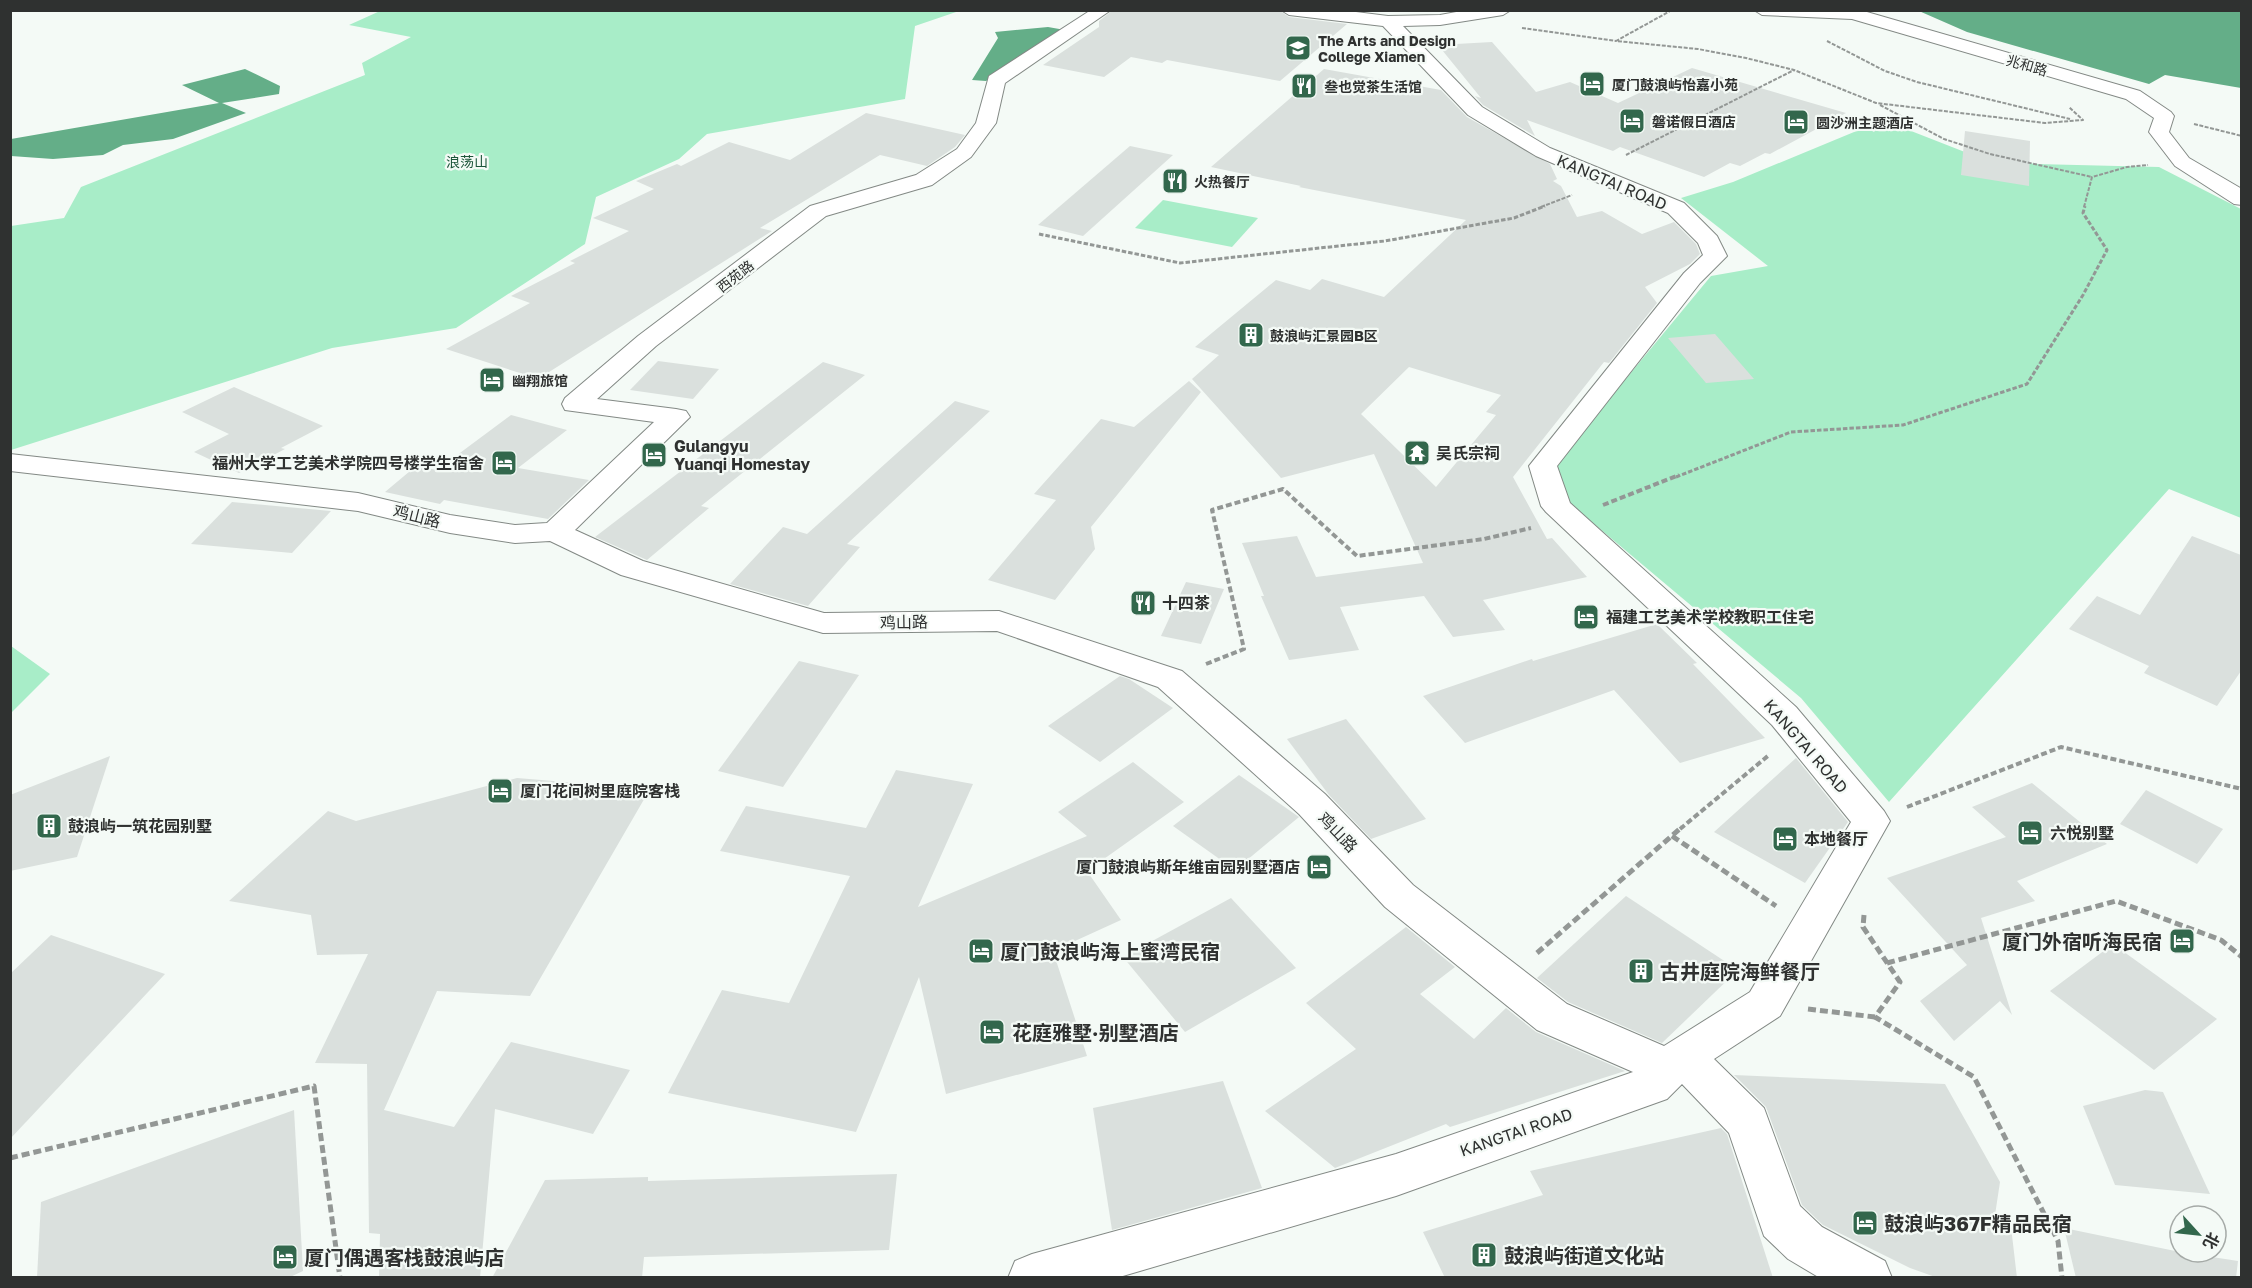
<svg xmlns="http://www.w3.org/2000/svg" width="2252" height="1288" font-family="'Golos Text','Noto Sans SC',sans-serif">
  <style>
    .green { fill: #a8edc8 }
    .water { fill: #64ae88 }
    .building { fill: #dae0dd; fill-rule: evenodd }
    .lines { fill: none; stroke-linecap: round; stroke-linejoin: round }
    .minor-casing { stroke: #838985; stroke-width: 2 }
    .path-far3 { stroke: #939795; stroke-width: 2; stroke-dasharray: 4 1.5; stroke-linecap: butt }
    .path-far2 { stroke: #939795; stroke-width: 3; stroke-dasharray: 4.5 2; stroke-linecap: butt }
    .path-far1 { stroke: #939795; stroke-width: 4; stroke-dasharray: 6 3; stroke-linecap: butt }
    .path { stroke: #939795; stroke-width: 5; stroke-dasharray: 8 4; stroke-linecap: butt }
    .minor { fill: #fff; fill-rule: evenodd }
    .labels { text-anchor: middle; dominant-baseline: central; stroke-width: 4.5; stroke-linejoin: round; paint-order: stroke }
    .far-poi-label { font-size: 14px; font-weight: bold; fill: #2f3130; stroke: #f4faf6; text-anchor: start }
    .far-street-label { font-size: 14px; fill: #2f3130; stroke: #f4faf6 }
    .far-park-label { font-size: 14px; fill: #1c553a; stroke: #f4faf6 }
    .street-label { font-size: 16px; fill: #2f3130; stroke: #f4faf6 }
    .poi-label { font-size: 16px; font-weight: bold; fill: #2f3130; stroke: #f4faf6; text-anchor: start }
    .near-poi-label { font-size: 20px; font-weight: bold; fill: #2f3130; stroke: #f4faf6; text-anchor: start }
  </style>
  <rect width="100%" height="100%" fill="#f4faf6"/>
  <!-- green -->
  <g class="green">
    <polygon points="380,11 380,10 959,11 915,26 905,99 707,134 679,159 596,197 585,244 456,328 332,348 11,450 11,226 64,218 81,187 365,75 362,63 411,37 349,25"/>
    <polygon points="1883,120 1975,156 2036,164 2159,167 2241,209 2241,518 2169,489 1889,802 1801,698 1562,497 1556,463 1711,276 1768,266 1681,198 1733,182"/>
    <polygon points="1163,200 1258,218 1232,247 1135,228"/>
    <polygon points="11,646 50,674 11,713"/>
  </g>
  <!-- water -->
  <g class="water">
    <polygon points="1919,11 2241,11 2241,88 2165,75 2149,84 1967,32"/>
    <polygon points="1048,27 1065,30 986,81 972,80 998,38 995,32"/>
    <polygon points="245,69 280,86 279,94 222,103 246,113 173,139 123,145 103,155 53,159 11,156 11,139 219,103 182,85"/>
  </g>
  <!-- building -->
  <g class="building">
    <polygon points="1113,10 1279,10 1289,17 1347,24 1280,81 1167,60 1162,63 1131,57 1104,77 1043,65 1099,27 1099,21"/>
    <polygon points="1492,42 1536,92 1570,82 1618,103 1692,68 1846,113 1770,154 1765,153 1740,166 1730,163 1704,177 1620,147 1613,151 1527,120 1535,136 1483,105 1475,96 1481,98 1438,45"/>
    <path d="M1324,69L1441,90L1467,117L1550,164L1557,179L1553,181L1561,186L1577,217L1602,211L1642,234L1674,222L1696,244L1700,254L1690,264L1645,287L1657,303L1609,363L1604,362L1513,477L1547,539L1552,538L1587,577L1483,600L1505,630L1453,637L1424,596L1340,607L1359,650L1289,660L1261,596H1264L1242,543L1297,536L1316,577L1423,563L1374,454L1281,478L1192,379L1219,355L1195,347L1276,280L1310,290L1322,279L1384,297L1466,220L1299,187L1301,186L1211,167ZM1409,367L1501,395L1486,412L1496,415L1436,487L1361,414Z"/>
    <polygon points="866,113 965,135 955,147 927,166 880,155 760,228 772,231 538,379 446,349 530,303 511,296 575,263 570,261 629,231 593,218 654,189 636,181 677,164 681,166 729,142 790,160"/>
    <polygon points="1965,131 2030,141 2029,186 1961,175"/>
    <polygon points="1130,146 1173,155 1083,236 1038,225"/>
    <polygon points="1715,334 1754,379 1706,383 1668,338"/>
    <polygon points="658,361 719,369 693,399 630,390"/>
    <polygon points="823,362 865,375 701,506 709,508 647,560 595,537"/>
    <polygon points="1189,381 1201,392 1091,527 1095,549 1055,600 988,580 1056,500 1034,494 1101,419 1134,427"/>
    <polygon points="234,387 323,426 281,448 285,449 239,473 194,452 229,434 182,412"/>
    <polygon points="955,401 990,411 847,544 860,547 808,606 730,584 783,527 807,534"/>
    <polygon points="511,415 567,430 518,468 589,480 548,519 444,500 440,504 385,492 416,466 437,470"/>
    <polygon points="232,502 331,511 292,553 191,544"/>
    <polygon points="2192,536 2241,555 2241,671 2217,706 2144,673 2149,666 2069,629 2097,596 2140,615"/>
    <polygon points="1186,582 1224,589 1201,644 1161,636"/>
    <polygon points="1657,624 1697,663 1693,664 1765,738 1680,763 1614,690 1465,743 1423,696 1532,659 1533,661"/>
    <polygon points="799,661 859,675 783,787 718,771"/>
    <polygon points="1120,676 1129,679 1173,708 1100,762 1048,726"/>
    <polygon points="1346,719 1426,819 1371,839 1329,795 1287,739"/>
    <polygon points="110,756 77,857 10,871 10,795"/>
    <polygon points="1796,758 1848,822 1805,883 1714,832"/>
    <polygon points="1133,762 1184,802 1087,871 1121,920 1053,951 1087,1056 946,1094 919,977 856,1132 668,1093 722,990 789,1003 850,876 720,851 746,806 866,828 896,770 973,784 918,907 1087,836 1058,812"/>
    <polygon points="1239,775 1299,817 1235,870 1173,826"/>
    <polygon points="517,778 650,789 530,996 437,991 384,1110 454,1127 511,1042 630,1070 593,1134 495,1109 480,1278 379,1278 380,1234 369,1233 367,1064 315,1063 368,954 317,955 311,915 229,901 328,811 356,821"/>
    <polygon points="2032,783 2107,844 2017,881 2035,901 1981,918 2012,1015 2000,1001 1954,1041 1920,1001 1967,965 1887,878 2006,837 1972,807"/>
    <polygon points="2146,790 2223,829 2197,864 2120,824"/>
    <polygon points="1626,896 1738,970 1662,1043 1568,1002 1537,978"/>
    <polygon points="1231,898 1296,968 1185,1032 1123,957"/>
    <polygon points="1406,927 1455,967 1420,994 1474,1039 1506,1008 1536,1032 1625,1071 1450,1127 1446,1124 1335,1168 1265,1111 1356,1049 1306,1003"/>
    <polygon points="51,935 165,974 10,1139 10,974"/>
    <polygon points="2113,944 2217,1019 2154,1070 2050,991"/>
    <polygon points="1734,1075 1945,1084 2000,1182 1995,1215 2010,1218 2017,1278 1938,1278 1910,1268 1823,1225 1802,1205 1766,1107"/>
    <polygon points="1223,1081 1262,1188 1112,1230 1093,1108"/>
    <polygon points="2145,1090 2163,1092 2210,1194 2115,1185 2083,1106"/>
    <polygon points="294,1110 303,1271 288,1278 37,1278 41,1202"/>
    <polygon points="1721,1128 1727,1134 1773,1278 1445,1278 1423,1232 1543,1195 1530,1171"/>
    <polygon points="897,1174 889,1250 644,1257 642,1278 492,1278 545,1180 648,1177 648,1181"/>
    <polygon points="2064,1228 2180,1252 2238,1261 2236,1278 2076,1278"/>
  </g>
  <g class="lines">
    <!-- minor casing -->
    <g class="minor-casing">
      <g id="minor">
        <polygon points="1091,10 1111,10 1005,83 996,123 971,157 932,185 826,216 656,346 597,399 676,409 686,411 690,417 575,530 643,561 824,613 999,611 1182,671 1325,794 1413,885 1567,1004 1664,1046 1750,992 1851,822 1772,725 1546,512 1541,506 1529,466 1684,273 1703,255 1698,243 1668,213 1536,156 1468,115 1383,26 1289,15 1281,10 1340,10 1388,16 1440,15 1467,10 1511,10 1503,15 1440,25 1403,26 1482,107 1550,148 1684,203 1717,236 1727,256 1700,283 1557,466 1570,503 1796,707 1884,811 1890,821 1780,1016 1714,1059 1764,1108 1800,1206 1822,1227 1885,1261 1892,1278 1820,1278 1788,1259 1764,1236 1729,1133 1682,1084 1667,1099 1396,1196 1116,1278 1008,1278 1015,1261 1032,1254 1396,1154 1633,1072 1537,1030 1385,907 1299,814 1158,687 997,631 823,633 621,575 550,541 515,543 450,533 358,511 10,471 10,454 358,493 450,515 515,525 547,523 654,422 565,410 562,404 565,398 638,336 810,206 916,175 957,149 976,123 989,76"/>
        <polygon points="1754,10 1860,10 2140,91 2171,112 2174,116 2169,132 2189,158 2242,189 2242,205 2234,204 2175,166 2149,132 2154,118 2126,99 1852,19 1762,15"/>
      </g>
    </g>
    <!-- path-far3 -->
    <g class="path-far3">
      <polyline points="1672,10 1616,41 1698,49 1746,58 1794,70 1876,103 2045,123 2083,120 2069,107"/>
      <polyline points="1522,28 1616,41"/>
      <polyline points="1827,41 1885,71 1917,82 2070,119"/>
      <polyline points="1880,105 1944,139 1990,154 2092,177"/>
      <polyline points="2194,124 2242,136"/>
      <polyline points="1626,155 1794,70"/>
      <polyline points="1541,207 1572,195"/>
      <polyline points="2084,207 2092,177 2127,167 2148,165"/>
    </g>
    <!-- path-far2 -->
    <g class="path-far2">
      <polyline points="1039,234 1180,263 1385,241 1514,218 1545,206"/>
      <polyline points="1676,477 1791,432 1903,425 2027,384 2083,295 2107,250 2083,213 2085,206"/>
    </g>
    <!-- path-far1 -->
    <g class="path-far1">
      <polyline points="1603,505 1679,475"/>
      <polyline points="1206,664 1244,649 1212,510 1283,489 1357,556 1484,539 1531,528"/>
      <polyline points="1907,807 2061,747 2242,789"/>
      <polyline points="1680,829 1769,755"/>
    </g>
    <!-- path -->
    <g class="path">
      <polyline points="1672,836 1776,906"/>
      <polyline points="1864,915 1863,927 1900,982 1875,1017 1974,1077 2058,1241 2062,1278"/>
      <polyline points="1537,953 1682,827"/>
      <polyline points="1887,963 2116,901 2221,940 2242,957"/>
      <polyline points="1808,1009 1875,1017"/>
      <polyline points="10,1158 314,1086 340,1278"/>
    </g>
    <!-- minor -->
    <use href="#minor" class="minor"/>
  </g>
  <!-- icons -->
  <defs>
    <g id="university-square" transform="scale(1.35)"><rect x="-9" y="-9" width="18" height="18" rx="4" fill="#32674c" stroke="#f4faf6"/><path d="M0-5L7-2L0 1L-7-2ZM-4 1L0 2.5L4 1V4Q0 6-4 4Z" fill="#fff"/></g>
    <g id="hotel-square" transform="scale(1.35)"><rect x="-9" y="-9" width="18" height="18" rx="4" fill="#32674c" stroke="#f4faf6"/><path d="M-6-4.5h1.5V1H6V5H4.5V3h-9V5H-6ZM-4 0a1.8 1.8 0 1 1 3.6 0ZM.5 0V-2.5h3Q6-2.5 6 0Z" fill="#fff"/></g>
    <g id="restaurant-square" transform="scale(1.35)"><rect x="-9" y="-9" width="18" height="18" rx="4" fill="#32674c" stroke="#f4faf6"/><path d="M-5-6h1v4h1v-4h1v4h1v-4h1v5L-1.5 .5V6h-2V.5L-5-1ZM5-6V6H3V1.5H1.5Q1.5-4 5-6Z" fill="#fff"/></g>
    <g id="building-square" transform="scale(1.35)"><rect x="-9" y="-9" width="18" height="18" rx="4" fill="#32674c" stroke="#f4faf6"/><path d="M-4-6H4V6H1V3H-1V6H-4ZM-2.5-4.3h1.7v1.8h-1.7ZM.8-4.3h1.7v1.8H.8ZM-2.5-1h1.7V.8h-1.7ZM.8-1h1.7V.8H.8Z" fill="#fff"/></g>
    <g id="temple-square" transform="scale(1.35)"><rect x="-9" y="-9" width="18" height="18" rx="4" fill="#32674c" stroke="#f4faf6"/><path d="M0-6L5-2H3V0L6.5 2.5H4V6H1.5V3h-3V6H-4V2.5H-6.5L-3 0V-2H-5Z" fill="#fff"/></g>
  </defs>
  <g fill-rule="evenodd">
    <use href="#university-square" x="1298" y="48"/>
    <use href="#hotel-square" x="1592" y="84"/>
    <use href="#restaurant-square" x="1304" y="86"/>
    <use href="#hotel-square" x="1632" y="121"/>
    <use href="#hotel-square" x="1796" y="122"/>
    <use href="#restaurant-square" x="1175" y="181"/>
    <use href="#building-square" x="1251" y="335"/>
    <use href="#hotel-square" x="492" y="380"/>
    <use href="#temple-square" x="1417" y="453"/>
    <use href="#hotel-square" x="654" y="455"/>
    <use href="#hotel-square" x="504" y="463"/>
    <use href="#restaurant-square" x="1143" y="603"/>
    <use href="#hotel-square" x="1586" y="617"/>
    <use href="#hotel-square" x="500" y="791"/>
    <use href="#building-square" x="49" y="826"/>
    <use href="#hotel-square" x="2030" y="833"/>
    <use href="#hotel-square" x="1785" y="839"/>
    <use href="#hotel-square" x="1319" y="867"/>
    <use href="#hotel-square" x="2182" y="941"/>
    <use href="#hotel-square" x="981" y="951"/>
    <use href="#building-square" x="1641" y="971"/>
    <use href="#hotel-square" x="992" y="1032"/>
    <use href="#hotel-square" x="1865" y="1223"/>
    <use href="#building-square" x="1484" y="1255"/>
    <use href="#hotel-square" x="285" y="1257"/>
  </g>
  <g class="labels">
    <!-- far-poi labels -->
    <g class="far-poi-label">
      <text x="1318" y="40">The Arts and Design<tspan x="1318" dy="16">College Xiamen</tspan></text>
      <text x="1612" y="84">厦门鼓浪屿怡嘉小苑</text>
      <text x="1324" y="86">叁也觉茶生活馆</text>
      <text x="1652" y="121">磐诺假日酒店</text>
      <text x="1816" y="122">圆沙洲主题酒店</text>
      <text x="1194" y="181">火热餐厅</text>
      <text x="1270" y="335">鼓浪屿汇景园B区</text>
      <text x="512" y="380">幽翔旅馆</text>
    </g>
    <!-- far-street labels -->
    <g class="far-street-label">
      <text transform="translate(2027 65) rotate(16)">兆和路</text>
      <text transform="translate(735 276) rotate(-38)">西苑路</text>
    </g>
    <!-- far-park labels -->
    <g class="far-park-label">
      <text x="467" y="161">浪荡山</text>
    </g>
    <!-- street labels -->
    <g class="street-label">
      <text transform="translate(1612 182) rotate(23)">KANGTAI ROAD</text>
      <text transform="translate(417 516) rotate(14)">鸡山路</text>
      <text transform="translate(904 622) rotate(-1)">鸡山路</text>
      <text transform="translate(1806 746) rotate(49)">KANGTAI ROAD</text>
      <text transform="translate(1338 832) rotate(46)">鸡山路</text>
      <text transform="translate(1516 1132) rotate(-19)">KANGTAI ROAD</text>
    </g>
    <!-- poi labels -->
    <g class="poi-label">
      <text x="674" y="446">Gulangyu<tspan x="674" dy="18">Yuanqi Homestay</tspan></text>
      <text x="1436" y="453">吴氏宗祠</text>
      <text x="484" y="463" text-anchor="end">福州大学工艺美术学院四号楼学生宿舍</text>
      <text x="1162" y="603">十四茶</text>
      <text x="1606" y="617">福建工艺美术学校教职工住宅</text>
      <text x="520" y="791">厦门花间树里庭院客栈</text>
      <text x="68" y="826">鼓浪屿一筑花园别墅</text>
      <text x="2050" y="833">六悦别墅</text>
      <text x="1804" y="839">本地餐厅</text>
      <text x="1300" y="867" text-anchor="end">厦门鼓浪屿斯年维亩园别墅酒店</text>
    </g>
    <!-- near-poi labels -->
    <g class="near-poi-label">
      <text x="2162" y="941" text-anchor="end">厦门外宿听海民宿</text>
      <text x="1000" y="951">厦门鼓浪屿海上蜜湾民宿</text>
      <text x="1660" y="971">古井庭院海鲜餐厅</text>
      <text x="1012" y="1032">花庭雅墅·别墅酒店</text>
      <text x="1884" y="1223">鼓浪屿367F精品民宿</text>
      <text x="1504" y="1255">鼓浪屿街道文化站</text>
      <text x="304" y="1257">厦门偶遇客栈鼓浪屿店</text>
    </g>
  </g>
  <!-- border -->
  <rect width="2252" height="1288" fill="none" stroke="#2f3130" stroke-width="24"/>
  <!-- north arrow -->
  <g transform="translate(2198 1234) rotate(117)"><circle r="28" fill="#f4faf6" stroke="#a5aaa7" stroke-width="1.5"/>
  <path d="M0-4.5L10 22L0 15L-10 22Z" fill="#32674c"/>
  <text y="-9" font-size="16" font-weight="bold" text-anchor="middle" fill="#2f3130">北</text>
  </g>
</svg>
